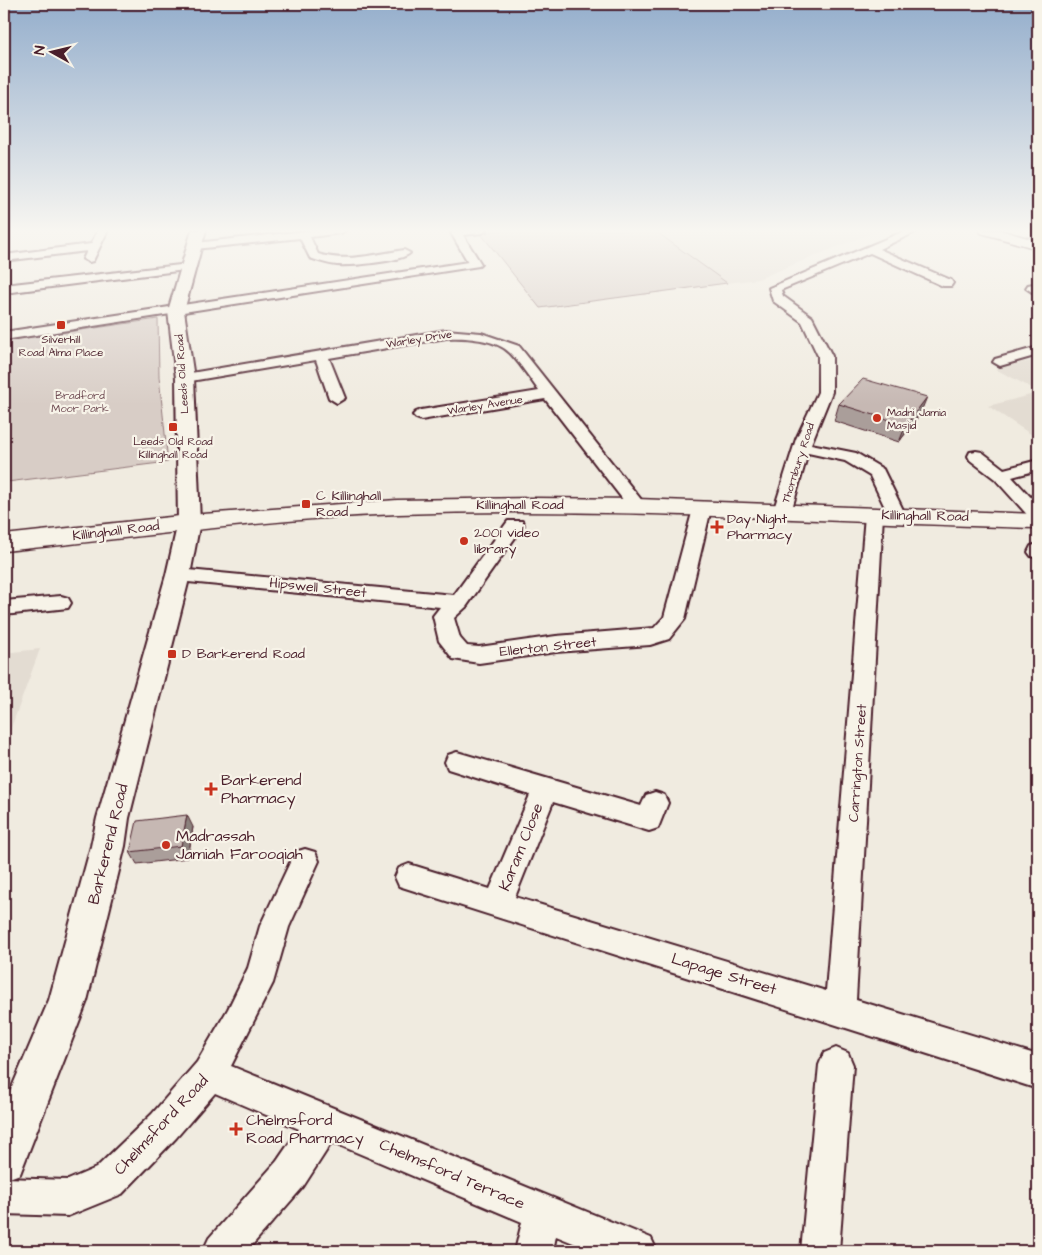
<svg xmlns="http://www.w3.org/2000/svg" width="1042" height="1255" font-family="'Architects Daughter',sans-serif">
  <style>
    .built { fill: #e3dcd2 }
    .green { fill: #d8cdc6; stroke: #917678 }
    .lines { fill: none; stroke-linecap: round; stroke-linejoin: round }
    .minor-casing { stroke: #4a1f2b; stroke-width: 4 }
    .major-casing { stroke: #4a1f2b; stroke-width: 4 }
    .highway-casing { stroke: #4a1f2b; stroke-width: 3 }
    .minor { fill: #f7f3e8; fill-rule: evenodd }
    .major { fill: #f7f3e8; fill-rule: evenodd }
    .highway { fill: #f7f3e8; fill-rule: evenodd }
    .wall { fill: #aa9e9a; stroke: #4a1f2b }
    .shaded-wall { fill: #8b817d; stroke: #4a1f2b }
    .building { fill: #c6b8b3; stroke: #4a1f2b }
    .poi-dot { fill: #c8321e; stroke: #f7f3e8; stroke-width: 2 }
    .labels { text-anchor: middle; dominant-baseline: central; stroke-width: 4.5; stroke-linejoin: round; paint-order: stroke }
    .far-poi-label { font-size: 11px; fill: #4a1f2b; stroke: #f7f3e8 }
    .far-street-label { font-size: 11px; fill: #4a1f2b; stroke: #f7f3e8 }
    .far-park-label { font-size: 11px; fill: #6e4a52; stroke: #f7f3e8 }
    .poi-label { font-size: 14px; fill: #4a1f2b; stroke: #f7f3e8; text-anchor: start }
    .street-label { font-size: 14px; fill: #4a1f2b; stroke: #f7f3e8 }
    .near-poi-label { font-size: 16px; fill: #4a1f2b; stroke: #f7f3e8; text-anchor: start }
    .near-street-label { font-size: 16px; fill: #4a1f2b; stroke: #f7f3e8 }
  </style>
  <rect width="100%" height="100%" fill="#f0ebe0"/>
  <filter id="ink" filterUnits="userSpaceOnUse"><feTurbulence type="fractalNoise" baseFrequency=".02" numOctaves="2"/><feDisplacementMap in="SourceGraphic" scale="10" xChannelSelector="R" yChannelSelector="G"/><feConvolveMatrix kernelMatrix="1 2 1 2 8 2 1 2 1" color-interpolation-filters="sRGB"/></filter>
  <g filter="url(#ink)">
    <!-- built -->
    <g class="built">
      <polygon points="499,230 879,230 758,279 540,308 481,234"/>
      <polygon points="1038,359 1038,391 995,369"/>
      <polygon points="1038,393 1038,439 988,406"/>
      <polygon points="40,649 4,747 4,653"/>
    </g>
    <!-- green -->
    <g class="green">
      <polygon points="499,230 654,230 727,283 540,308 481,234"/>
      <polygon points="158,319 159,377 168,462 7,482 4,488 4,341"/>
    </g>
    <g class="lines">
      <!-- minor casing -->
      <g class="minor-casing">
        <g id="minor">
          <polygon points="98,230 108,230 93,261 89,262 83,259 87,251 4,261 4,255 91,244"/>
          <path d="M315,230H346L341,233L310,237L318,254C347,263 376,254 404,250L410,253C401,262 350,266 337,265C327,264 319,261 310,258L300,238L195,249L190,246L195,243Z"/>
          <polygon points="457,230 487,230 482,233 463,235 481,264 479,266 4,340 4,332 468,262 451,233"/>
          <polygon points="907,230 920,230 879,249 951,280 953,283 951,286 943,286 870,253 781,290 783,296 812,317 832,356 832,392 811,444 856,453 883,469 906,516 903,520 891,520 870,476 845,461 808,453 791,512 788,516 776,516 773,512 796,439 818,392 818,356 802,322 773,301 769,288"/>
          <polygon points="189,264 193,265 193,269 4,293 4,285"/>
          <polygon points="1038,283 1038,291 1032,292 1026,288 1028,285"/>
          <path d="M446,330L481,333L519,346L643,502L646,506L643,510H631L545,399L421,420L416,418L413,415L416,412L421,410L539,391C530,379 521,364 510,353C496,339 465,337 446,338L329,358L345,398L337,403L329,398L316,360L185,382L178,378L185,374Z"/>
          <polygon points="1038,347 1038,355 1000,366 993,362 995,359"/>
          <polygon points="976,451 982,452 1004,469 1038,460 1038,470 1012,477 1038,505 1038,521 1032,520 995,479 970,460 968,456 970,452"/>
          <polygon points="702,504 708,505 711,509 685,619 669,639 650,645 556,652 479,663 453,659 439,641 433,616 440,607 178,581 171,580 168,575 171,570 178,569 454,595 508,521 522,521 524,525 466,607 454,618 460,638 467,646 479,647 556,636 654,628 664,617 693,509 696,505"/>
          <polygon points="874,510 880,511 883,515 856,1000 1038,1055 1038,1089 399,886 395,877 399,868 409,864 490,889 530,795 448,769 445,762 448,755 457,752 641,806 646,795 655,792 664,795 668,803 658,828 649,831 553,802 515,897 826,991 865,515 868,511"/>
          <polygon points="1038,544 1038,558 1031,556 1028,552 1031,546"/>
          <polygon points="61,596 68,598 71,603 68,608 4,615 4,601"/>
          <polygon points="305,849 315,852 319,861 289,927 273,983 231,1066 651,1238 657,1251 593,1251 556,1236 553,1251 515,1251 522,1222 332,1142 303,1187 247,1251 203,1251 209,1238 277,1161 299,1129 215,1093 176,1138 122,1194 68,1216 4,1214 4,1178 68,1180 96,1168 152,1114 197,1062 228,1009 248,968 260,926 295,852"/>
          <polygon points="836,1048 848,1053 853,1065 839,1251 801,1251 819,1065 824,1053"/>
        </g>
      </g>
      <!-- major casing -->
      <g class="major-casing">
        <polygon id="major" points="192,230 206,230 184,311 194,378 200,522 190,575 129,818 125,846 87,1001 20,1174 4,1180 4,1106 49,1000 91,846 97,818 166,575 178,522 176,378 168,311"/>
      </g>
      <!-- highway casing -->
      <g class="highway-casing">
        <g id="highway">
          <polygon points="979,230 1000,230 1038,241 1038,249 981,233"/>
          <path d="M534,498L637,499L1038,514V528C825,523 611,506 398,514C266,519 135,538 4,551V535L189,515L397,500Z"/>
        </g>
      </g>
      <!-- minor -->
      <use href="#minor" class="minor"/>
      <!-- major -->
      <use href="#major" class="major"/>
      <!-- highway -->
      <use href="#highway" class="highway"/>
    </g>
    <!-- wall -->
    <g class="wall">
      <polygon points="839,404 920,414 899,442 834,421"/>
      <polygon points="193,827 188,858 137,864 130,852"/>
    </g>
    <!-- shaded-wall -->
    <g class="shaded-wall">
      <polygon points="927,397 920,414 899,442 906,425"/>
      <polygon points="187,815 193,827 188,858 181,846"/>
    </g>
    <!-- building -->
    <g class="building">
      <polygon points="863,379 927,397 906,425 839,404"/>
      <polygon points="187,815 181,846 130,852 137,821"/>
    </g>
  </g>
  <!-- sky -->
  <linearGradient id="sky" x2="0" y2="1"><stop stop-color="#94aecc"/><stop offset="0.57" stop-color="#f8f6f1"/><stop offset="1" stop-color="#f8f6f1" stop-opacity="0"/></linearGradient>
  <rect width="1042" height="405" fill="url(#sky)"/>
  <!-- markers -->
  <g class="poi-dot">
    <rect x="56" y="320" width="10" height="10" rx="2.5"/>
    <circle cx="877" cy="418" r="5"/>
    <rect x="168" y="422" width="10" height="10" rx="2.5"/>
    <rect x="301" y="499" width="10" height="10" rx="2.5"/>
    <path d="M714.5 519.5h5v5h5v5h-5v5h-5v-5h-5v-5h5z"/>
    <circle cx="464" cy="541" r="5"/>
    <rect x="167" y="649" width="10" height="10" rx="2.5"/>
    <path d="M208.5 781.5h5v5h5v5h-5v5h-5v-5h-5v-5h5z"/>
    <circle cx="166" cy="845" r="5"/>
    <path d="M233.5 1121.5h5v5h5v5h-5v5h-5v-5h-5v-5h5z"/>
  </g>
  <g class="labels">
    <!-- far-poi labels -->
    <g class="far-poi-label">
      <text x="61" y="339">Silverhill<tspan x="61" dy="13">Road Alma Place</tspan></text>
      <text x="887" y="412" text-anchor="start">Madni Jamia<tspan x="887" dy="13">Masjid</tspan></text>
      <text x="173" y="441">Leeds Old Road<tspan x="173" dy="13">Killinghall Road</tspan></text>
    </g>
    <!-- far-street labels -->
    <g class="far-street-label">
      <text transform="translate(419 339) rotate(-9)">Warley Drive</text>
      <text transform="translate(182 374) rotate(-94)">Leeds Old Road</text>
      <text transform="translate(485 405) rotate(-9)">Warley Avenue</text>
      <text transform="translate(798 463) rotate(-72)">Thornbury Road</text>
    </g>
    <!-- far-park labels -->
    <g class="far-park-label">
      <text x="80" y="395">Bradford<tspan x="80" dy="13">Moor Park</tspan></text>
    </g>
    <!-- poi labels -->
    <g class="poi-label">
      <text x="316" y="496">C Killinghall<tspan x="316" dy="16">Road</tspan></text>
      <text x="727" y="519">Day Night<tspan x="727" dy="16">Pharmacy</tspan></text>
      <text x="474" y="533">2001 video<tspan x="474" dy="16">library</tspan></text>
      <text x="182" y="654">D Barkerend Road</text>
    </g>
    <!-- street labels -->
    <g class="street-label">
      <text x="520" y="505">Killinghall Road</text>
      <text transform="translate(925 516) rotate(1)">Killinghall Road</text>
      <text transform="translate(116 531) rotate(-7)">Killinghall Road</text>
      <text transform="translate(318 588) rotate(6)">Hipswell Street</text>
      <text transform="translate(548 647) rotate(-6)">Ellerton Street</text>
      <text transform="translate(858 763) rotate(-86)">Carrington Street</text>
    </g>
    <!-- near-poi labels -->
    <g class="near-poi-label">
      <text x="221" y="780">Barkerend<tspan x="221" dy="18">Pharmacy</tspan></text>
      <text x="176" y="836">Madrassah<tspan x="176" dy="18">Jamiah Farooqiah</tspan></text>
      <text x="246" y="1120">Chelmsford<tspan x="246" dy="18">Road Pharmacy</tspan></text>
    </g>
    <!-- near-street labels -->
    <g class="near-street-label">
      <text transform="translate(108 844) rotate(-76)">Barkerend Road</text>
      <text transform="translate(521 847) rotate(-68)">Karam Close</text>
      <text transform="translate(724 974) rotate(17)">Lapage Street</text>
      <text transform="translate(161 1125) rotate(-47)">Chelmsford Road</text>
      <text transform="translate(452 1174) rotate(23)">Chelmsford Terrace</text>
    </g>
  </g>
  <!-- margin -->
  <rect width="1042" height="1255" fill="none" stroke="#f7f3e8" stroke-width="20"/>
  <rect x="10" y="10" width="1022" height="1235" fill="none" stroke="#4a1f2b" stroke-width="2" filter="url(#ink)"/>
  <!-- north arrow -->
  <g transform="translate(52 52) rotate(278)" stroke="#f7f3e8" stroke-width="4" paint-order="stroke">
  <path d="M0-4L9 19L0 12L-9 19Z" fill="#4a1f2b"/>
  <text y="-8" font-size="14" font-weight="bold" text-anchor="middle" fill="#4a1f2b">N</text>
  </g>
</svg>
